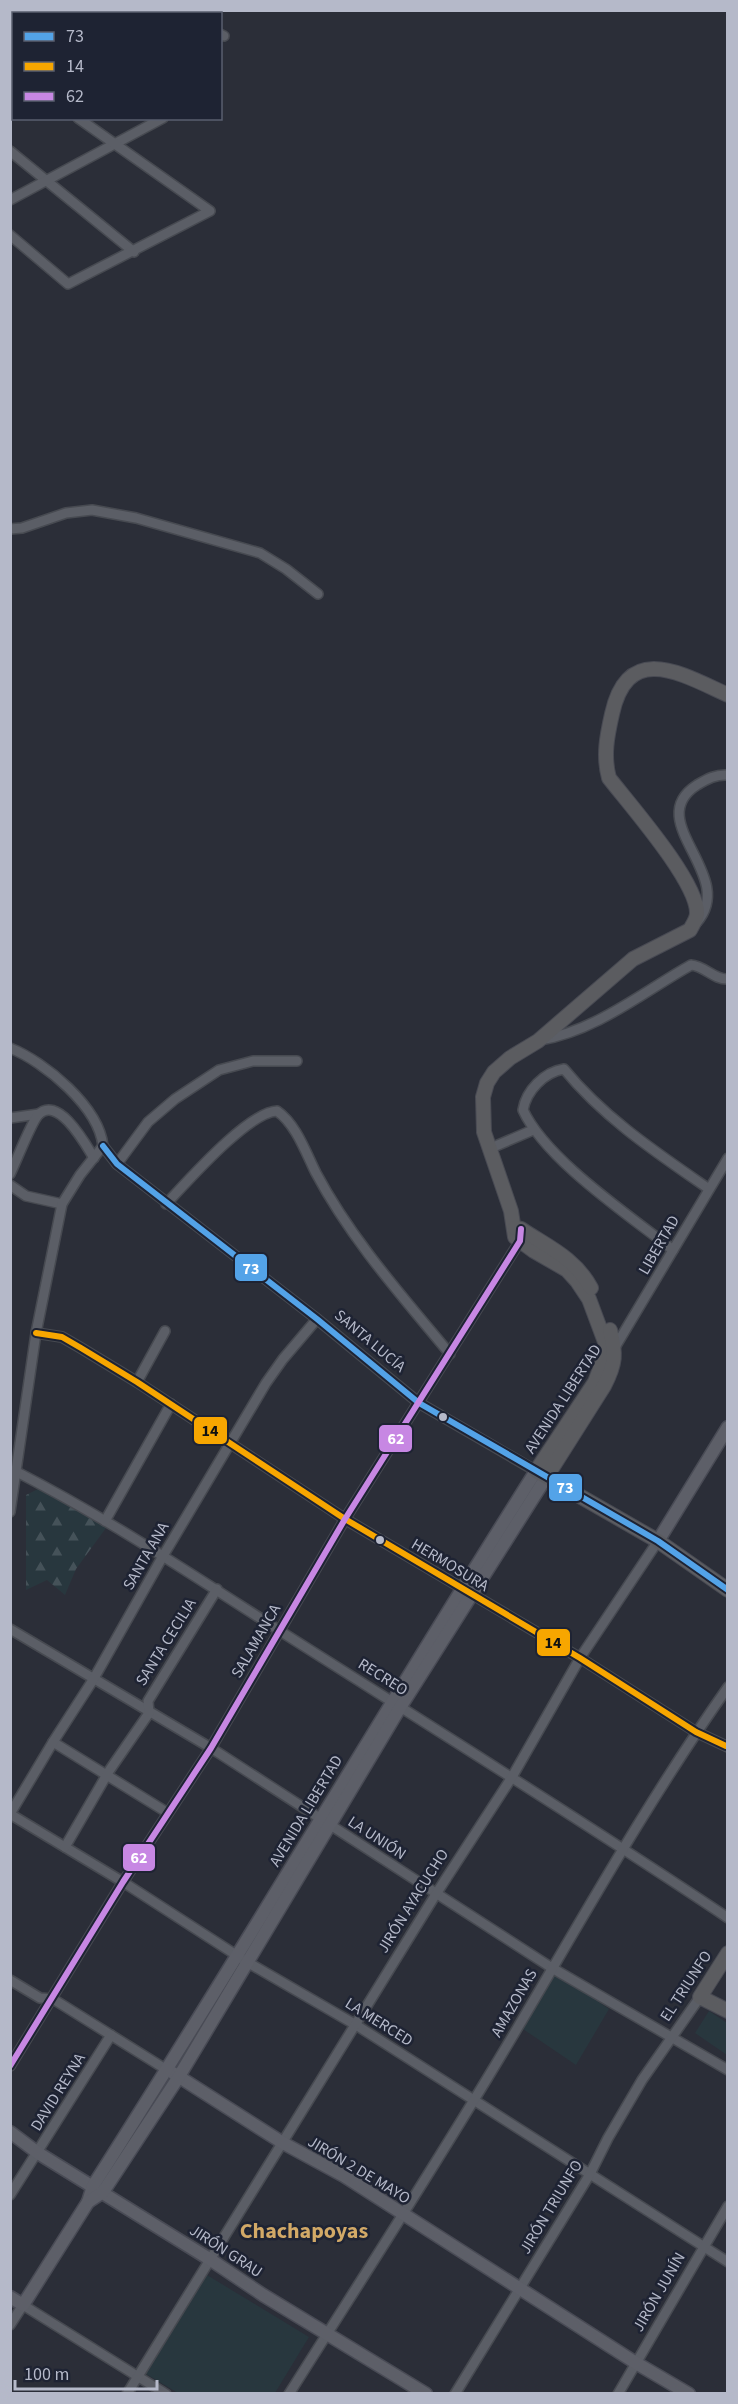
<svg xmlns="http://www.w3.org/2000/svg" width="738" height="2404" font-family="'Source Sans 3',sans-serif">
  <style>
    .green { fill: #28373e }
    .forest { fill: url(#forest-firs) }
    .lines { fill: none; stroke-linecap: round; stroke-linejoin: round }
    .minor-casing { stroke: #474a51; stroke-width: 12 }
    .major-casing { stroke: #494b55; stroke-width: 15 }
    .highway-casing { stroke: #484a53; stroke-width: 16 }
    .minor { stroke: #5b5e66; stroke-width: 9 }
    .major { stroke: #5d5f68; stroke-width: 12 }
    .highway { stroke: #5b5c60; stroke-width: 14 }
    .bus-1-casing { stroke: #1e2333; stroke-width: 10 }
    .bus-2-casing { stroke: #1e2333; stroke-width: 10 }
    .bus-3-casing { stroke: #1e2333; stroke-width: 10 }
    .bus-1 { stroke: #53a3e8; stroke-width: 6 }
    .bus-2 { stroke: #f7a600; stroke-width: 6 }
    .bus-3 { stroke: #c787e3; stroke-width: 6 }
    .bus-dot { fill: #b5b9c9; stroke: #1e2333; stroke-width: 2 }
    .labels { text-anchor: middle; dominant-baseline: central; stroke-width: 5; stroke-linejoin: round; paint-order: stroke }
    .street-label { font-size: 16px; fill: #b5b9c9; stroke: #1e2333 }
    .district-label { font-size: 22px; font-weight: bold; fill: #d2a967; stroke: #1e2333 }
    .line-badge { stroke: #1e2333; stroke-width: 2 }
    .badge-label { font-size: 16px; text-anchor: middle; font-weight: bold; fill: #fff }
    .pale-badge-label { font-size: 16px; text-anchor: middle; font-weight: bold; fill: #111 }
  </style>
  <defs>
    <pattern id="forest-firs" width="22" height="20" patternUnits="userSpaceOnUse" patternTransform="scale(1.5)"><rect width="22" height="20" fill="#28373e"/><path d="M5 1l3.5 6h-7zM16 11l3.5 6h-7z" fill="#455259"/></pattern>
  </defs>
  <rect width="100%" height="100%" fill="#2b2e38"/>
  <!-- green -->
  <g class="green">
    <polygon points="555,1972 609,2009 576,2065 520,2027"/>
    <polygon points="709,2011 727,2023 727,2055 695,2033"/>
    <polygon points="207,2275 309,2337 275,2393 178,2393 146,2374"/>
  </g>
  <!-- forest -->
  <polygon class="forest" points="46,1485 106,1528 76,1569 65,1595 47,1580 26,1590 26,1495"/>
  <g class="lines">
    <!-- minor casing -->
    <g class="minor-casing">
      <g id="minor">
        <polyline points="53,10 57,14"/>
        <polyline points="178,10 183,14"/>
        <polyline points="78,14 83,10"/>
        <polyline points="220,34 224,36"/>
        <polyline points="10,40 14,39"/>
        <polyline points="10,69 14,72"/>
        <polyline points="10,151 134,252"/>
        <polyline points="10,200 163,118"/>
        <polyline points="10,235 68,284 210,211 78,118"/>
        <polyline points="10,529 22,528 66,513 92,510 136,518 260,553 286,569 318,594"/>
        <path d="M697,922C738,875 641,821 697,785C707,779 716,774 728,775"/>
        <path d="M540,1040C596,1031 643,992 691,965C705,966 714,980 728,979"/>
        <path d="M10,1048C45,1062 99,1107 103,1146"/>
        <polyline points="10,1118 39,1114"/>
        <polyline points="103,1146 117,1164 317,1319 419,1403 536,1471"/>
        <polyline points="491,1148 533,1130"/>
        <polyline points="117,1164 148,1122 175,1099 219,1070 253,1061 297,1061"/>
        <path d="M10,1174C16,1162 31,1123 38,1115C58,1094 86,1145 94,1158"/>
        <polyline points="10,1185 26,1196 62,1204"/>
        <path d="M166,1204C187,1182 248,1112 277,1111C296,1124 306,1153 316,1173C351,1239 402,1296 450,1354"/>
        <path d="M673,1250C629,1215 546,1160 523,1110C526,1091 544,1072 564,1069C604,1118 657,1153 709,1189"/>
        <polyline points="36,1333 62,1337 81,1348 137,1382 345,1519 580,1658 696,1732 728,1747"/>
        <polyline points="614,1349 728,1158"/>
        <polyline points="137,1382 165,1331"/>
        <path d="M15,1471C107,1518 193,1575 280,1631C430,1726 580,1819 728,1918"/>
        <polyline points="10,1512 36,1333 62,1204 80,1175 103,1146"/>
        <polyline points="105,1521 171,1404"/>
        <polyline points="10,1629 211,1748 552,1968 728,2070"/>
        <polyline points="53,1742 168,1813"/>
        <polyline points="10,1814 123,1882 247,1962 356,2025 728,2262"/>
        <polyline points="10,1814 53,1742 93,1680 163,1556 266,1383 283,1359 317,1319"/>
        <polyline points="65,1847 109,1771 149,1713 148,1701 217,1589"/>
        <polyline points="10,1980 40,1998 53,1999 167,2070"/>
        <polyline points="10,2066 123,1882 211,1748 345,1519 520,1241 521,1235"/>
        <polyline points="10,2195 111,2035"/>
        <polyline points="10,2325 23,2305 166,2394"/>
        <polyline points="127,2394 436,1894 512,1777 580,1658 658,1541"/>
        <path d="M289,2394C366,2272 445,2151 518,2027C586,1912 651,1796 728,1687"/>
        <polyline points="455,2394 590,2174 608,2138 642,2080 700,1997"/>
        <polyline points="618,2394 728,2206"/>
      </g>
    </g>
    <!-- major casing -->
    <g class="major-casing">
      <g id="major">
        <polyline points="658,1541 728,1427"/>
        <polyline points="173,2073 283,2143 344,2176 636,2363 689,2394"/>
        <polyline points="10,2132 38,2153 211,2260 263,2295 426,2394"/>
        <path d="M88,2202L93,2186C244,1950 386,1708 536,1471"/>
        <polyline points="10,2297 23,2305 88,2202 103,2192 178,2078 401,1706 547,1476"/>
      </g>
    </g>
    <!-- highway casing -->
    <g class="highway-casing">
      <g id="highway">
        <path d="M728,695C682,674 628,641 612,714C607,736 603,756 609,778C630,805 697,881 697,913C697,919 693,924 690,930L633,959L538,1041L510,1058L494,1072L487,1083L483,1097L484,1132L511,1211L515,1237L534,1251L567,1270L577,1281L589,1299L605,1342L606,1353L595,1382L536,1471L658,1541L728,1590"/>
        <path d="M515,1228L521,1229C548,1247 575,1258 591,1288"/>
        <path d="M547,1476L604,1386C616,1363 616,1354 610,1330"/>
        <polyline points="728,1953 700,1997 728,2011"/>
      </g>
    </g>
    <!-- minor -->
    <use href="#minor" class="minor"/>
    <!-- major -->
    <use href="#major" class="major"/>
    <!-- highway -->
    <use href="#highway" class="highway"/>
    <!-- bus-1 casing -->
    <g class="bus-1-casing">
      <polyline id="bus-1" points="103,1146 117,1164 317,1319 419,1403 658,1541 728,1590"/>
    </g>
    <!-- bus-2 casing -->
    <g class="bus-2-casing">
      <polyline id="bus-2" points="36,1333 62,1337 81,1348 137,1382 345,1519 580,1658 696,1732 726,1746"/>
    </g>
    <!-- bus-3 casing -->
    <g class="bus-3-casing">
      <polyline id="bus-3" points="10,2066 123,1882 211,1748 345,1519 520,1241 521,1229"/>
    </g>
    <!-- bus-1 -->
    <use href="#bus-1" class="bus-1"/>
    <!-- bus-2 -->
    <use href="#bus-2" class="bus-2"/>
    <!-- bus-3 -->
    <use href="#bus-3" class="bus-3"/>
  </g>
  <!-- markers -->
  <g class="bus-dot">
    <circle cx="443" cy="1417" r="5"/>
    <circle cx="380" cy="1540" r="5"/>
  </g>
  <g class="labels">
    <!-- street labels -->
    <g class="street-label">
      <text transform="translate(659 1245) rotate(-60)">LIBERTAD</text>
      <text transform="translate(370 1341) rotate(40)">SANTA LUCÍA</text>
      <text transform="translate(563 1399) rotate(-57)">AVENIDA LIBERTAD</text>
      <text transform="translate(146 1556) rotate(-60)">SANTA ANA</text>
      <text transform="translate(450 1565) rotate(31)">HERMOSURA</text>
      <text transform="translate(256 1641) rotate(-60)">SALAMANCA</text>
      <text transform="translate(166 1642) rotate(-58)">SANTA CECILIA</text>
      <text transform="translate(383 1677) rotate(32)">RECREO</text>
      <text transform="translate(306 1811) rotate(-59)">AVENIDA LIBERTAD</text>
      <text transform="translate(377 1838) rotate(33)">LA UNIÓN</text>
      <text transform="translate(413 1901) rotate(-58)">JIRÓN AYACUCHO</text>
      <text transform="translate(686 1986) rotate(-57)">EL TRIUNFO</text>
      <text transform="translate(514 2003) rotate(-60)">AMAZONAS</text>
      <text transform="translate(379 2022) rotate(32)">LA MERCED</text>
      <text transform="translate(58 2092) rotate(-58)">DAVID REYNA</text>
      <text transform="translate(359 2170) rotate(31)">JIRÓN 2 DE MAYO</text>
      <text transform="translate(551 2207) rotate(-59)">JIRÓN TRIUNFO</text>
      <text transform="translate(226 2251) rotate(33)">JIRÓN GRAU</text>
      <text transform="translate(659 2292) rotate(-60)">JIRÓN JUNÍN</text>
    </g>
    <!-- district labels -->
    <g class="district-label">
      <text x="304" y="2231">Chachapoyas</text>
    </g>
  </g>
  <g class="line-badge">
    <rect x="234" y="1253" width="34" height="29" rx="6" fill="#53a3e8"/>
    <rect x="193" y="1416" width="35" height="29" rx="6" fill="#f7a600"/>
    <rect x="378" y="1424" width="35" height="29" rx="6" fill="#c787e3"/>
    <rect x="548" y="1473" width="35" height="29" rx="6" fill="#53a3e8"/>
    <rect x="536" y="1628" width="35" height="29" rx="6" fill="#f7a600"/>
    <rect x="122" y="1843" width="34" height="29" rx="6" fill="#c787e3"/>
  </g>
  <g class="badge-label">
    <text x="251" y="1274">73</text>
    <text x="396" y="1444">62</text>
    <text x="565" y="1493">73</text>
    <text x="139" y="1863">62</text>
  </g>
  <g class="pale-badge-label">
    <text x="210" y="1436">14</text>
    <text x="553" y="1648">14</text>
  </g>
  <!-- border -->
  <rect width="738" height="2404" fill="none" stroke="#b5b9c9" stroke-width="24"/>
  <!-- legend -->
  <rect x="12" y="12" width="210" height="108" fill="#1e2333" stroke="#5a5f6f" stroke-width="1.5"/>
  <rect x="24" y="32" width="30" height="9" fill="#53a3e8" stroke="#5a5f6f" stroke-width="1.5"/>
  <text x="66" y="42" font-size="18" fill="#b5b9c9">73</text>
  <rect x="24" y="62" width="30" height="9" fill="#f7a600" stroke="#5a5f6f" stroke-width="1.5"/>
  <text x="66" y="72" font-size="18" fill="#b5b9c9">14</text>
  <rect x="24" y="92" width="30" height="9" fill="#c787e3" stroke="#5a5f6f" stroke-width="1.5"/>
  <text x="66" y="102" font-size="18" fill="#b5b9c9">62</text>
  <!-- scale -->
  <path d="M15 2380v9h142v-9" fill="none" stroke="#b5b9c9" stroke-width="3"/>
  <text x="24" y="2380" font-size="18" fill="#b5b9c9" stroke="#1e2333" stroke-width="4.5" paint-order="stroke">100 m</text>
</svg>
